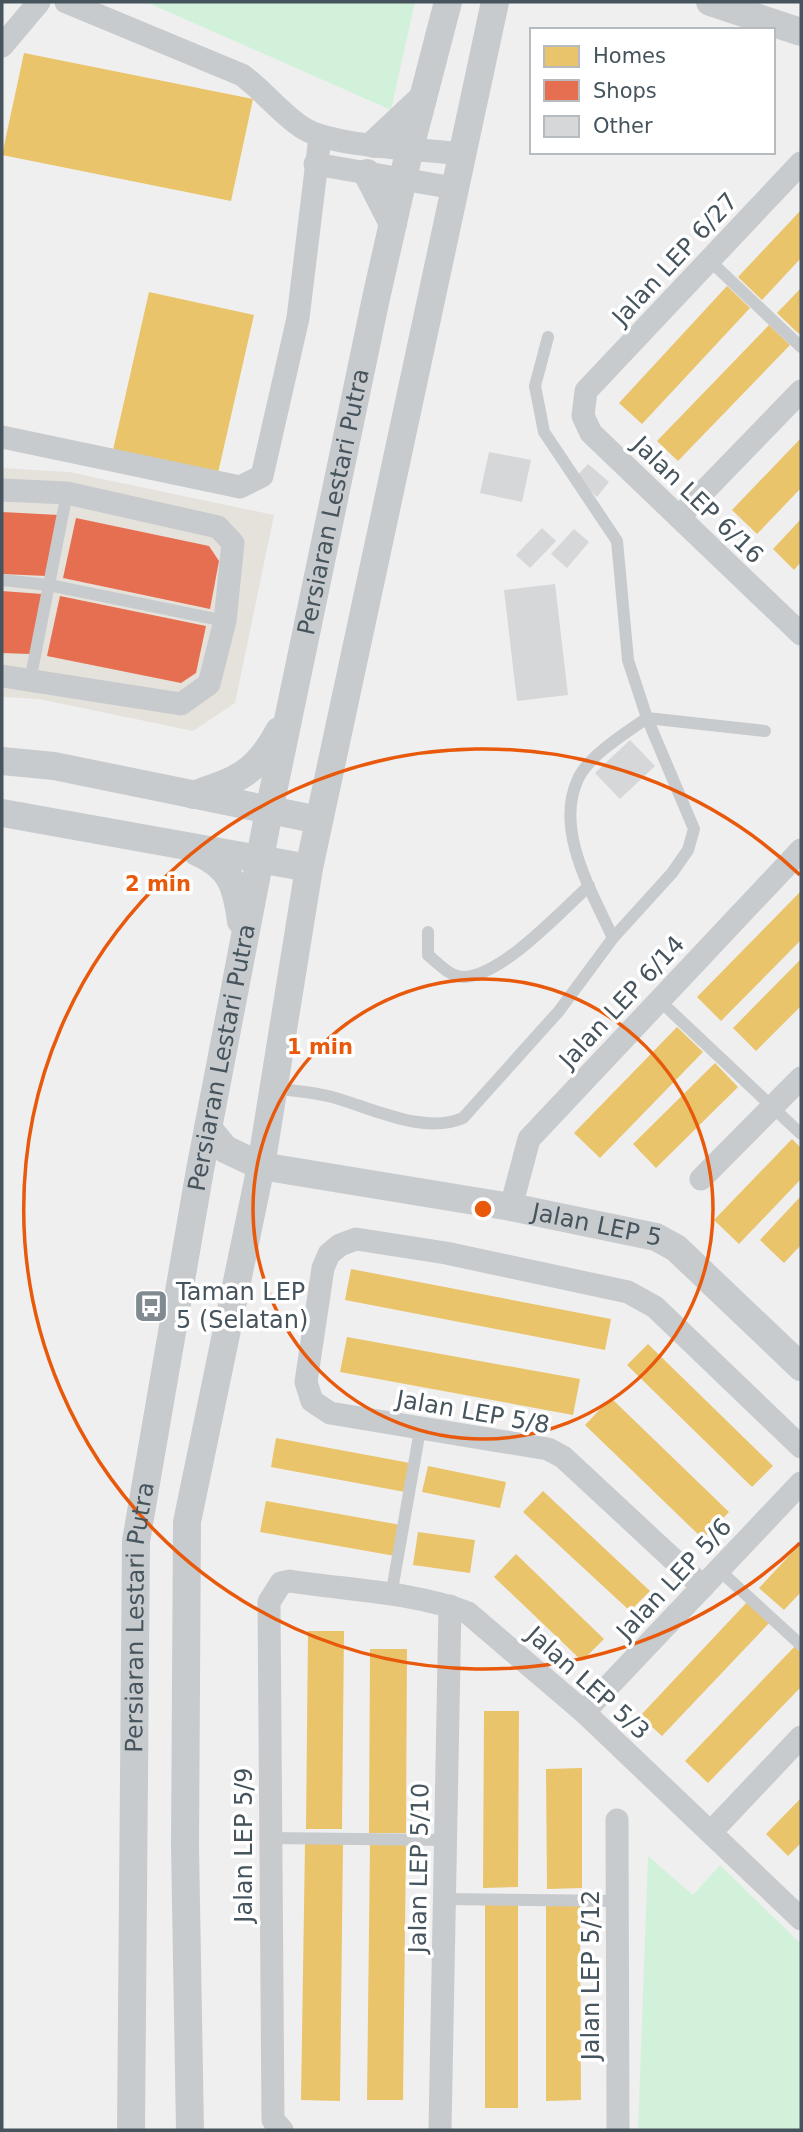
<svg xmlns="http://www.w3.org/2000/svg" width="803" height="2132" font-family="'DejaVu Sans',sans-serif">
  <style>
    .commercial { fill: #e5e2dc }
    .green { fill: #d2f1db }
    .homes { fill: #e9c46a }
    .shops { fill: #e76f51 }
    .building { fill: #d6d7d8 }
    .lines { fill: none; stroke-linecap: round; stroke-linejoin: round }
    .service { stroke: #c8cbce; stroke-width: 12 }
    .minor { stroke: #c8cbce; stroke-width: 23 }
    .tertiary { stroke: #c8cbce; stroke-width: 28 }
    .ring { fill: none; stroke: #e8590c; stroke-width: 3.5 }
    .labels { text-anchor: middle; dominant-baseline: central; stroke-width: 7; stroke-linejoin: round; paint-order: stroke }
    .street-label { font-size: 24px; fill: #45545d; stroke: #fff }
    .poi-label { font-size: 24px; fill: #45545d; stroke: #fff; text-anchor: start }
    .centre { fill: #e8590c; stroke: #fff; stroke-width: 3.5 }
    .ring-label { font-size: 21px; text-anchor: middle; font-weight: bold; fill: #e8590c; stroke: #fff; stroke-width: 7; stroke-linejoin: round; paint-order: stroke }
  </style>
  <rect width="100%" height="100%" fill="#f0efef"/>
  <!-- commercial -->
  <polygon class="commercial" points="2,468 69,472 274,515 235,703 193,731 39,699 2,697"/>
  <!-- green -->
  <g class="green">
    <polygon points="146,2 415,2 391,110"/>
    <polygon points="648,1856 693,1895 720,1865 801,1944 801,2130 638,2130"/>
  </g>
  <!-- homes -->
  <g class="homes">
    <polygon points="24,53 253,99 231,201 2,155"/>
    <polygon points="801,210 801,258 762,300 738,277"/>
    <polygon points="727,286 750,308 642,424 619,403"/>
    <polygon points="801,288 801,332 799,334 777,313"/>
    <polygon points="149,292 254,315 218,473 113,450"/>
    <polygon points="769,325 790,345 678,461 657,441"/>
    <polygon points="801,438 801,488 757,534 732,510"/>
    <polygon points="801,519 801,562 794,570 773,549"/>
    <polygon points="801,891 801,940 721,1021 697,997"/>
    <polygon points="801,959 801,1006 756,1051 733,1028"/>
    <polygon points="677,1027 703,1052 600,1158 574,1133"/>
    <polygon points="715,1063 738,1087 656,1168 633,1144"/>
    <polygon points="792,1139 801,1148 801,1179 739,1244 714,1220"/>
    <polygon points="801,1196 801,1245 784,1263 760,1240"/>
    <polygon points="351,1269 611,1319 605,1350 345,1300"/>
    <polygon points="347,1337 580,1379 573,1415 340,1372"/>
    <polygon points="648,1344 773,1466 752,1487 627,1365"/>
    <polygon points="611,1398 729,1512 703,1539 585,1425"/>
    <polygon points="276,1438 410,1463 405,1492 271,1467"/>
    <polygon points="428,1466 506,1482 500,1508 422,1492"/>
    <polygon points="543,1491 650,1591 630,1611 523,1512"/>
    <polygon points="266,1501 401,1525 395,1556 260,1532"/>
    <polygon points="418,1532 475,1540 470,1573 413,1565"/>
    <polygon points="801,1543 801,1592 784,1610 759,1588"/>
    <polygon points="516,1554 604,1639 582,1661 494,1577"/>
    <polygon points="749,1600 771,1621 662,1736 640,1716"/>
    <polygon points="308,1631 344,1631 342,1829 306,1829"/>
    <polygon points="798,1643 801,1646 801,1687 708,1783 685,1761"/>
    <polygon points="370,1649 407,1649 406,1833 369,1833"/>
    <polygon points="484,1711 519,1711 518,1887 483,1888"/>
    <polygon points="582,1768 582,1888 547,1889 546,1769"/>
    <polygon points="801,1798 801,1843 788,1856 766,1834"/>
    <polygon points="305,1843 343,1843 340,2101 301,2100"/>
    <polygon points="370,1844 406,1844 403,2100 367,2100"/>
    <rect x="485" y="1902" width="33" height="206"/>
    <polygon points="546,1906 580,1906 581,2100 546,2101"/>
  </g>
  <!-- shops -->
  <g class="shops">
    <polygon points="2,512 59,515 46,576 2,574"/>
    <polygon points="76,518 209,546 219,561 210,609 63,578"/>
    <polygon points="2,591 42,594 30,654 2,653"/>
    <polygon points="60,596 206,626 196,673 181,683 47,656"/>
  </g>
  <!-- building -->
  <g class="building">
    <polygon points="489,452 531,460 522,502 480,493"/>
    <polygon points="588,464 609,482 597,497 575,478"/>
    <polygon points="542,528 556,541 530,568 516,555"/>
    <polygon points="574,529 589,542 567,568 551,554"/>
    <polygon points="555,584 568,695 517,701 504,590"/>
    <polygon points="630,740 655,766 620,799 595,773"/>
  </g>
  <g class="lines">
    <!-- service -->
    <g class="service">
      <polyline points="709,260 801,347"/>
      <polyline points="2,580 49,585 225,621"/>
      <polyline points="30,681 67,493"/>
      <path d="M428,932V955C438,963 450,977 464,977C503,975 560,912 589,886"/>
      <path d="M613,938C592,892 554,830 578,779C588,756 627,732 647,718L765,731"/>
      <polyline points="659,1000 801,1134"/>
      <path d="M273,1088C293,1091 313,1092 332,1097C372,1108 423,1135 463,1118L559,1011L613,938L672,873L688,850L694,829L647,718L628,660L617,541L544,432L535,386L548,337"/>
      <polyline points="719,1570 801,1645"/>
      <polyline points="391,1596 420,1430"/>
      <polyline points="271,1838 445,1840"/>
      <polyline points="444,1899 617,1901"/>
    </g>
    <!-- minor -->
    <g class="minor">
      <path d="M66,2L242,75C264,91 280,113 303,128C333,147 422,149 461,154"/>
      <polyline points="2,46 39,2"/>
      <polyline points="801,163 586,391 583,416 591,433 801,634"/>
      <polyline points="315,164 454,188"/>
      <polyline points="2,437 240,487 262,476 298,318 320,137"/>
      <polyline points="2,490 67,493 218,527 233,543 225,621 209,684 181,704 2,676"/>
      <polyline points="679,517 801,391"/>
      <polyline points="701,1179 801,1078"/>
      <polyline points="511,1207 529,1139 801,850"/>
      <polyline points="703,1587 563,1457 548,1449 330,1413 312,1401 306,1382 323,1268 329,1254 340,1245 356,1239 446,1253 628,1292 655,1307 801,1447"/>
      <polyline points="584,1712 801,1483"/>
      <polyline points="617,1820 618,2130"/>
      <polyline points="711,1832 801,1737"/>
      <path d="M282,2130L273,2120L269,1602L281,1583L290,1581C345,1590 416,1592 468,1613L584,1712L801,1919"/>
      <polyline points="440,2130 450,1606"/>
    </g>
    <!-- tertiary -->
    <g class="tertiary">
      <polyline points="710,2 801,32"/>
      <polyline points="374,144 423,98"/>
      <polyline points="367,173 393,224"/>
      <polyline points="2,761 54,766 319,820"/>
      <path d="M193,795C237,780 256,774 279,731"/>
      <polyline points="2,813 309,868"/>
      <path d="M197,852C231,867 236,885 241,921"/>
      <path id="s1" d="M208,1128L225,1149L261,1166L511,1207L656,1237L676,1248L801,1367"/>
      <path id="s2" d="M131,2130L136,1541L200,1170L269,811L376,298L410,148L448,2"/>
      <polyline points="190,2130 185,1846 187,1522 261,1166 309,868 495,2"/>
    </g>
  </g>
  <!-- distance rings -->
  <g class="ring">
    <circle cx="483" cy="1209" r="230"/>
    <path d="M800 1543A460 460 0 1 1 800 875"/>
  </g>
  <!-- icons -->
  <defs>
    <g id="bus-square" transform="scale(1.75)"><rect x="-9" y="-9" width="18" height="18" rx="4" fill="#818a90" stroke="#fff"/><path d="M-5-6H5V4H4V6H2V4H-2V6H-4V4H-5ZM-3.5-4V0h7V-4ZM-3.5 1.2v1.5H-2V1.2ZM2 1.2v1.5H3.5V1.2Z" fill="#fff"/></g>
  </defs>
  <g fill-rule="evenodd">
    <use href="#bus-square" x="151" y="1306"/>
  </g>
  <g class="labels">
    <!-- street labels -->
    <g class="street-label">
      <text transform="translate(675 259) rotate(-47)">Jalan LEP 6/27</text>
      <text transform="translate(698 500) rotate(44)">Jalan LEP 6/16</text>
      <text stroke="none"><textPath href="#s2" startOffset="1647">Persiaran Lestari Putra</textPath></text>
      <text transform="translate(622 1002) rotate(-47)">Jalan LEP 6/14</text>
      <text stroke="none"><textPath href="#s2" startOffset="1080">Persiaran Lestari Putra</textPath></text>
      <text stroke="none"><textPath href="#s1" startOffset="408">Jalan LEP 5</textPath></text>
      <text transform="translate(473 1412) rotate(10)">Jalan LEP 5/8</text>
      <text transform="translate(674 1579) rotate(-47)">Jalan LEP 5/6</text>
      <text stroke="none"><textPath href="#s2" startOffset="513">Persiaran Lestari Putra</textPath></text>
      <text transform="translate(588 1683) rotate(42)">Jalan LEP 5/3</text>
      <text transform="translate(244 1845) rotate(-90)">Jalan LEP 5/9</text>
      <text transform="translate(419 1868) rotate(-89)">Jalan LEP 5/10</text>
      <text transform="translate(591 1975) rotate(-90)">Jalan LEP 5/12</text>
    </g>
    <!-- poi labels -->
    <g class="poi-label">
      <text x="176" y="1292">Taman LEP<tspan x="176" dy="28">5 (Selatan)</tspan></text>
    </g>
  </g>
  <circle cx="483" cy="1209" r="10" class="centre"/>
  <g class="ring-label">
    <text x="158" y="891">2 min</text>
    <text x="320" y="1054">1 min</text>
  </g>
  <!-- border -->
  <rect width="803" height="2132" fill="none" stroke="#45545d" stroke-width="7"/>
  <!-- legend -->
  <rect x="530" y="28" width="245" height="126" fill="#ffffff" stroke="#b5bbbe" stroke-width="2"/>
  <rect x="544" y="46" width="35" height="21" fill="#e9c46a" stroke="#b5bbbe" stroke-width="2"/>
  <text x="593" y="63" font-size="21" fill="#45545d">Homes</text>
  <rect x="544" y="80" width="35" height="21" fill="#e76f51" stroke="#b5bbbe" stroke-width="2"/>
  <text x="593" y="98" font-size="21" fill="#45545d">Shops</text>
  <rect x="544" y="116" width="35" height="21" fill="#d6d7d8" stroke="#b5bbbe" stroke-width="2"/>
  <text x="593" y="133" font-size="21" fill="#45545d">Other</text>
</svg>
